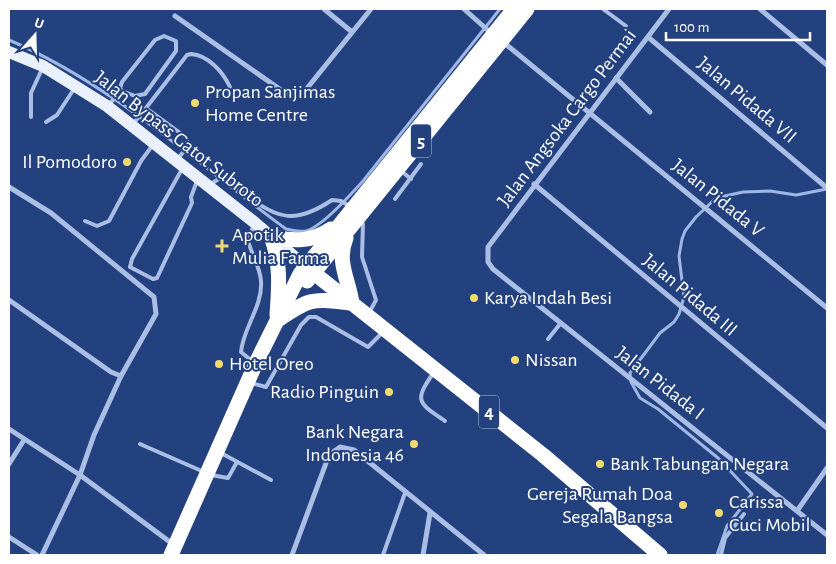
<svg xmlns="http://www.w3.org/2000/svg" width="836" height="564" font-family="'Alegreya Sans',sans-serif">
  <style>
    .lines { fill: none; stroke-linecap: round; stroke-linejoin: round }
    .stream { stroke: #9fb7e7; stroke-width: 3 }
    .lane { stroke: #aabee6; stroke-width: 4 }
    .street { stroke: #aabee6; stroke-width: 5 }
    .primary { stroke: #ebf0fd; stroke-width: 12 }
    .highway { stroke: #fff; stroke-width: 15 }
    .poi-dot { fill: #f0da6e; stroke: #24417f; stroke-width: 2 }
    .labels { text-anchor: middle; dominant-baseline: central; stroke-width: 4; stroke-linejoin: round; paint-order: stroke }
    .shield { fill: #24417f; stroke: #bdc6d9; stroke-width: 1 }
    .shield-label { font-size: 19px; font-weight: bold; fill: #fff }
    .poi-label { font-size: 20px; fill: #fff; stroke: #24417f; text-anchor: start }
    .street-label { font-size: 20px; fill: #fff; stroke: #24417f }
  </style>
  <rect width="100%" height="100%" fill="#24417f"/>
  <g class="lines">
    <!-- stream -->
    <g class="stream">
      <path d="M9,40C112,84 196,163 286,229C292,230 300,232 306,231C323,226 351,194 363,181L500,9"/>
      <polyline points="717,555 727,526 752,494 718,458 658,409 640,398 631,382 630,373 660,333 674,322 679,314 684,297 679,256 682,239 685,231 696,217 716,198 743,192 770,191 796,195 827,189"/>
    </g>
    <!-- lane -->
    <g class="lane">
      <polyline points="603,9 626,26"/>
      <polyline points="108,105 122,91 120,88 122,82 155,40 164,36 176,41 176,51 145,94 135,96 122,91"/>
      <path d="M146,108L187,55L191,54C208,55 223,72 230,87"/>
      <polyline points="31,117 31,93 42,69"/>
      <polyline points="46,122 57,115 74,89"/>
      <polyline points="133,124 146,108 187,138 187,147 177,160"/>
      <polyline points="182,169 132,259 130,267 153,279 157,278 192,203 191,197 197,181"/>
      <polyline points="400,170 411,179"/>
      <path d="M211,184L220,178C230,182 237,188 246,195C278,220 296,224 332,200L341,201L351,207"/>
      <polyline points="395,199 421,164"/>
      <polyline points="85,221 97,226 109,221 141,161 152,146"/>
      <polyline points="361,221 363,224 362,257 376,300 369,313"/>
      <polyline points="548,339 560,324"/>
      <path d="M252,361L241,352C243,328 263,306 261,281C260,267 252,255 248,241L254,224"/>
      <path d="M434,372C414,401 417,402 445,421"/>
      <polyline points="251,383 266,387 301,325 309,317 316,317 368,347 382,333"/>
      <polyline points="140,444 204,472"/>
      <polyline points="221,453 271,480"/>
      <polyline points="211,475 228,478 237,462"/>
      <polyline points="383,555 405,493"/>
      <polyline points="721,555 725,538 744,514"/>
    </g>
    <!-- street -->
    <g class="street">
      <polyline points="324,9 352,32"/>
      <polyline points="464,9 492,34"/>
      <polyline points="669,9 488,247 488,262 493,269 827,535"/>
      <polyline points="760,9 827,65"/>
      <polyline points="175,16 291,97 299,96 304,92 371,9"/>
      <polyline points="648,37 827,188"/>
      <polyline points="503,42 827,308"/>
      <polyline points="616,78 650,112"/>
      <polyline points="534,184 827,428"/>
      <polyline points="9,187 51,213 154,297 156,314 121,376 111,372 9,300"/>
      <polyline points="9,429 80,475 174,545"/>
      <polyline points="9,464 24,440"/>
      <polyline points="797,511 827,468"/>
      <polyline points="9,537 37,555"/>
      <polyline points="42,555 80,475 94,435 121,376"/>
      <polyline points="292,555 329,455 340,447 354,450 484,555"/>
      <polyline points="423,555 430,513"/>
    </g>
    <!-- primary -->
    <polyline class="primary" points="9,52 43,66 107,106 254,222 305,266"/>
    <!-- highway -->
    <g class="highway">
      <path d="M271,236C281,263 279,287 277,315"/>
      <path d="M271,236C293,242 312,242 331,229"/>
      <polyline points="305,266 543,455 660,555"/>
      <polyline points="307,281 527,9"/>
      <path d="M278,320C312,297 312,299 352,303C349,280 336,262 346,238"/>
      <polyline points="171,555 256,363 300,274 514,9"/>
    </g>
  </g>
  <!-- markers -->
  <g class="poi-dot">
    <circle cx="195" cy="103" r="5"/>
    <circle cx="127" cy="162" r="5"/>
    <path d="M219.5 238.5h5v5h5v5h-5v5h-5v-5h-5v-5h5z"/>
    <circle cx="474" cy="298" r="5"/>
    <circle cx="515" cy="360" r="5"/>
    <circle cx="219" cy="364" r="5"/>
    <circle cx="389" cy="392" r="5"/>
    <circle cx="414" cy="444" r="5"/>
    <circle cx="600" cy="464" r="5"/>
    <circle cx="683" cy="505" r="5"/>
    <circle cx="719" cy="513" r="5"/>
  </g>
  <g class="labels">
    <!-- shield labels -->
    <g class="shield">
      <rect x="411" y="124.5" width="20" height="33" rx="4"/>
      <rect x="479" y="395.5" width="20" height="33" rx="4"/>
    </g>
    <g class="shield-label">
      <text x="421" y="141">5</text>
      <text x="489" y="412">4</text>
    </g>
    <!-- poi labels -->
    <g class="poi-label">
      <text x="205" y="92">Propan Sanjimas<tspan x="205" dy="23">Home Centre</tspan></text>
      <text x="117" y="162" text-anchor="end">Il Pomodoro</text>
      <text x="232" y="235">Apotik<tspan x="232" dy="23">Mulia Farma</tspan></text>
      <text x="484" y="298">Karya Indah Besi</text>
      <text x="525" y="360">Nissan</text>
      <text x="229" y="364">Hotel Oreo</text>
      <text x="379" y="392" text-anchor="end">Radio Pinguin</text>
      <text x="404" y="432" text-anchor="end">Bank Negara<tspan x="404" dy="23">Indonesia 46</tspan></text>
      <text x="610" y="464">Bank Tabungan Negara</text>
      <text x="673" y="494" text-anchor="end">Gereja Rumah Doa<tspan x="673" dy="23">Segala Bangsa</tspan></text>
      <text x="729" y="502">Carissa<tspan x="729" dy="23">Cuci Mobil</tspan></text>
    </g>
    <!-- street labels -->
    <g class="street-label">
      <text transform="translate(747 100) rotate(40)">Jalan Pidada VII</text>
      <text transform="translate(567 118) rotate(-53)">Jalan Angsoka Cargo Permai</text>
      <text transform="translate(179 139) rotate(38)">Jalan Bypass Gatot Subroto</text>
      <text transform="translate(718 198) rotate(39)">Jalan Pidada V</text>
      <text transform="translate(690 295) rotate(40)">Jalan Pidada III</text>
      <text transform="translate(660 383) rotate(38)">Jalan Pidada I</text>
    </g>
  </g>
  <!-- border -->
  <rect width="836" height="564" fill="none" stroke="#ffffff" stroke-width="20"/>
  <!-- north arrow -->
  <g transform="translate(35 35) rotate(20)" stroke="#24417f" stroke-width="4" paint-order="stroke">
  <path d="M0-4L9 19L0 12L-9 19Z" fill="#ffffff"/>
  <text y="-8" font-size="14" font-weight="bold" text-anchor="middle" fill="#ffffff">U</text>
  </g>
  <!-- scale -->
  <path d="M666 32v8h144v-8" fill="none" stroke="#ffffff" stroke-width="2.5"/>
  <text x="674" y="32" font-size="15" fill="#ffffff" stroke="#24417f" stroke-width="4" paint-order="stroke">100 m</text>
</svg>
